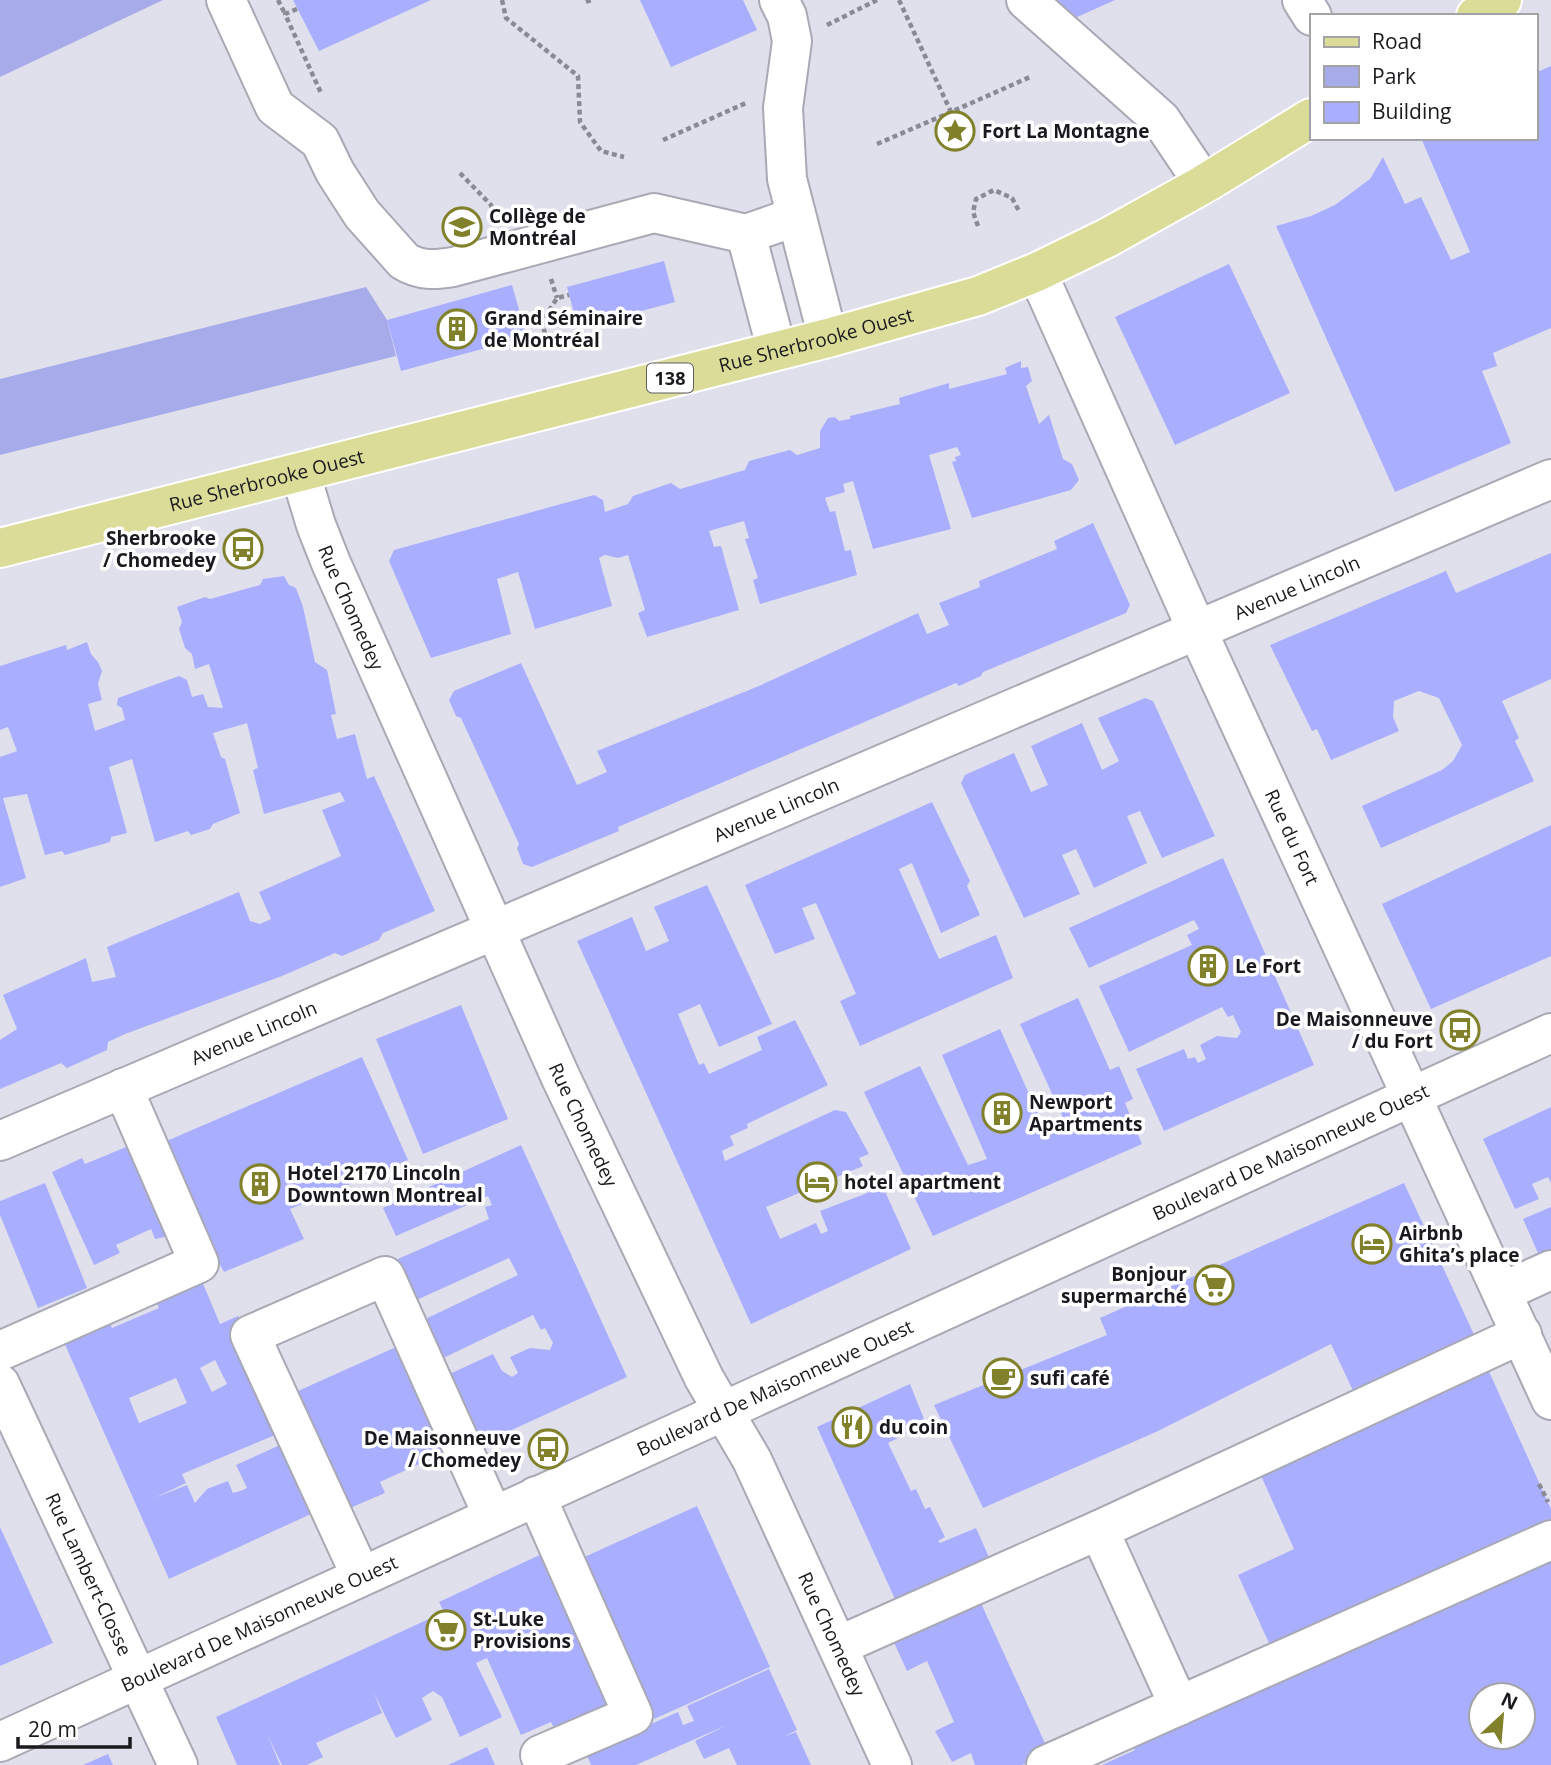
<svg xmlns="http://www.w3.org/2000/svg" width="1551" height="1765" font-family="'Open Sans',sans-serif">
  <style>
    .green { fill: #a7abea }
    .building { fill: #aaaefe; fill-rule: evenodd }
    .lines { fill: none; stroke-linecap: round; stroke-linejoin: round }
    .minor-casing { stroke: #a8a9b4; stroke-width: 42 }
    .major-casing { stroke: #fff; stroke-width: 42 }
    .path { stroke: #8a8a93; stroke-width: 4.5; stroke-dasharray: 5 3.5; stroke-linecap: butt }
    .minor { stroke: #fff; stroke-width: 38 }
    .major { stroke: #dbdc98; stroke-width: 38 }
    .labels { text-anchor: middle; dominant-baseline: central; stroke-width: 7; stroke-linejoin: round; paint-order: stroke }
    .shield { fill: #fff; stroke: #5f5f62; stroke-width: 2 }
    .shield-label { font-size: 18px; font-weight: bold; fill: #1a1a1e }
    .poi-label { font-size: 19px; font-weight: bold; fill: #1a1a1e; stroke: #fff; text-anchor: start }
    .street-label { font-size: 19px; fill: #1a1a1e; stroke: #fff }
  </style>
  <rect width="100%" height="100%" fill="#dfe0ec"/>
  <!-- green -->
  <g class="green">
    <polygon points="0,0 163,0 0,77"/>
    <polygon points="366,287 387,320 396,356 0,455 0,379"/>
  </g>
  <!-- building -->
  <g class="building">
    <polygon points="293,0 431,0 319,51"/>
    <polygon points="640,0 743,0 757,30 671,67"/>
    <polygon points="1056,0 1115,0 1066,22"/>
    <polygon points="1551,66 1551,328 1493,353 1497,366 1482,371 1511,443 1395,492 1276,226 1311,216 1335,205 1370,179 1383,157 1405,204 1421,197 1451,260 1470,252 1421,138 1535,138 1535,73"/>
    <polygon points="664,261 675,302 578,328 567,287"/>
    <polygon points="1229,264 1290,393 1175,445 1115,317"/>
    <polygon points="512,285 527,337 401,371 387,320"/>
    <polygon points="1021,361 1021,368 1028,367 1032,381 1026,386 1039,424 1049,415 1063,459 1072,464 1079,480 1071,490 972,518 952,462 956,461 955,457 961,455 957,447 929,455 951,529 873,549 853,481 843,484 845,492 825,498 830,512 835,511 845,551 851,550 857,575 760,604 753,580 758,578 745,539 749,538 744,521 709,531 714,547 721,546 739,610 647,637 638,613 645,610 628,555 618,558 605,555 599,558 612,606 535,629 518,572 497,579 511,634 431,658 389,561 394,550 594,495 603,500 605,512 628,504 633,496 671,483 680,489 745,470 749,461 790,450 797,455 820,448 820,431 828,418 835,417 839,421 850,419 850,416 900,404 899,398 922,391 949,383 949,389 1007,374 1005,368"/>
    <polygon points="1093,523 1130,605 1126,613 983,672 981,676 959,686 956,683 618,827 619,831 532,867 523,864 517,848 519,844 461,718 456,716 449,700 454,691 521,663 577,785 607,772 597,751 759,686 918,613 927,634 949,625 939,603 980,587 979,581 1057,549 1054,541"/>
    <polygon points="1551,553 1551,679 1502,701 1519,738 1515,741 1534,781 1381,848 1362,806 1442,770 1453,761 1462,745 1439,698 1419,691 1394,701 1393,717 1399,731 1331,760 1317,729 1312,731 1270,645 1446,571 1456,593"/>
    <polygon points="284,576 289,585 296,588 303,607 315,662 327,670 336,714 331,715 337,739 355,734 367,779 374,776 435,911 383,933 379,940 342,956 335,953 282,976 125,1034 108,1042 107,1050 67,1068 61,1063 0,1089 0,1040 17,1029 3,995 86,958 92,982 116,977 107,947 239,892 250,921 260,924 271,919 259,892 341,856 322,810 345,801 340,792 264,814 253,770 258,768 247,723 213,733 221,757 225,759 240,813 213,824 210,829 191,835 188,831 155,842 132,759 109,767 127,833 111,837 110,842 65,855 62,851 45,855 27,794 3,798 26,878 0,887 0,757 17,751 8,727 0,730 0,666 66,645 67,650 87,642 91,654 98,662 102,671 98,684 102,700 88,704 95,731 125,720 122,708 117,705 118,698 179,676 187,680 192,697 203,694 208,707 223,708 209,664 195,669 192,654 185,648 179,629 182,622 177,607 205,597 210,599 260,585 263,579"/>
    <polygon points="1145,698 1153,701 1215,836 1162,858 1140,811 1127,816 1147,863 1094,888 1076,849 1062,855 1080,894 1024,918 961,783 965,775 1014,753 1031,792 1048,785 1031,746 1082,723 1102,770 1119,761 1098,718"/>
    <polygon points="932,802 970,881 967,886 980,915 941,933 912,863 899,869 939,959 996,935 1013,978 860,1046 840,1001 856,994 816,903 802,908 815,939 775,954 745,885"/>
    <polygon points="1551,825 1551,956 1431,1009 1382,904"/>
    <polygon points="1223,858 1314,1065 1164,1131 1136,1069 1184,1049 1188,1059 1195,1057 1198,1063 1206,1059 1200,1045 1217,1036 1237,1038 1241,1032 1233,1015 1228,1017 1222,1007 1129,1052 1099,986 1192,945 1187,935 1199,929 1194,920 1089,968 1069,928"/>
    <polygon points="707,885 772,1024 719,1047 700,1004 678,1014 699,1065 704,1063 709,1074 762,1050 757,1037 795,1020 828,1085 747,1124 748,1128 730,1136 734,1145 722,1151 725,1161 835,1110 846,1112 869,1154 859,1158 863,1166 766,1207 780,1239 816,1223 821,1234 828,1231 820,1211 883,1187 911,1249 751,1324 577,941 632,917 646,951 669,941 654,907"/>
    <polygon points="1078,998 1110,1070 1119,1066 1133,1099 1125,1103 1142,1144 933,1236 864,1092 920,1066 968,1165 987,1159 942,1055 1000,1029 1046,1132 1066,1124 1020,1024"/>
    <polygon points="461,1005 508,1119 423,1154 376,1039"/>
    <polygon points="362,1057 408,1160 290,1209 304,1239 224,1272 155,1146"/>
    <polygon points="1551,1107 1551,1183 1548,1177 1532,1184 1539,1199 1515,1209 1483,1139"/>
    <polygon points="131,1145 174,1235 155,1239 151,1229 116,1245 120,1253 94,1265 52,1172 82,1158 85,1164"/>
    <polygon points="521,1145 627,1377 475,1447 443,1377 493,1354 502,1371 512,1377 518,1373 510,1357 530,1348 550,1350 553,1343 545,1328 541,1330 533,1315 437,1361 419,1322 518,1275 509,1258 410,1303 391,1262 489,1219 485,1207 492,1205 488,1196 396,1236 383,1208"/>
    <polygon points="45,1183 87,1288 38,1308 0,1215 0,1201"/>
    <polygon points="1404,1183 1477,1341 1356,1397 1331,1344 1158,1431 983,1508 934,1405 1107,1335 1100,1318"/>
    <polygon points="1551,1207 1551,1256 1541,1260 1523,1219"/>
    <path d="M201,1279L220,1324L238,1316L287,1430L182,1474L186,1483L154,1498L187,1485L195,1503L207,1489L228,1481L233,1493L243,1490L247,1488L236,1465L291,1440L322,1509L169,1579L63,1340L109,1321L112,1328L159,1308L155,1299ZM215,1360L227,1384L212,1392L200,1368ZM176,1378L187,1403L139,1423L129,1398Z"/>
    <polygon points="405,1343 452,1449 380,1482 385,1493 343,1511 289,1395"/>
    <polygon points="1487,1367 1551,1509 1551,1527 1273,1652 1238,1575 1294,1549 1258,1469"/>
    <polygon points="910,1384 926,1424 888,1443 911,1491 916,1489 925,1509 930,1507 945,1537 938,1541 940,1543 976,1528 992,1564 899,1608 817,1427"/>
    <polygon points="697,1506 770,1667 654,1719 580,1559"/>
    <polygon points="0,1527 53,1643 0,1666"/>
    <polygon points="546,1552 613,1703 554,1728 551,1722 521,1735 487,1658 476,1663 502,1717 460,1737 442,1697 433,1691 422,1698 432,1720 396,1738 373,1691 382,1713 316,1743 323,1757 307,1765 282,1765 267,1734 280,1765 237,1765 216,1717 444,1612 439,1602"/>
    <path d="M1551,1554V1765H1102L1135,1750L1132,1744ZM1481,1695H1523V1737H1481Z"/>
    <polygon points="979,1599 1049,1752 1022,1765 975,1765 971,1753 952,1762 935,1731 954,1722 927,1661 907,1671 892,1638"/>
    <polygon points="769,1669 797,1730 783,1737 796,1732 811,1765 737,1765 729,1748 704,1759 695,1741 727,1725 636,1765 591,1765 586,1753 678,1712 683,1725 694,1721 687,1706"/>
    <polygon points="487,1747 495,1765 448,1765"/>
    <polygon points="108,1754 113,1765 83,1765"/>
  </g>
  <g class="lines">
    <!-- minor casing -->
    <g class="minor-casing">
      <g id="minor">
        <path d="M226,0L275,107L320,141L335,172L362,214L404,261C420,271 435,270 453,267L654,213L746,234L795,217"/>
        <polyline points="779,0 787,16 792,41 783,108 787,179 828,338"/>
        <polyline points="1026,0 1161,120 1204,184"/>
        <polyline points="1302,0 1312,16"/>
        <polyline points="746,234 777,351"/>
        <path id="s1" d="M1037,272L1197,630L1551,1400"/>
        <path id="s2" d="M300,472L316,525L331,563L561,1078L704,1378L752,1460L892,1765"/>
        <path id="s3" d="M0,1141L1551,479"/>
        <polyline points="1502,1292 1551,1270"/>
        <polyline points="0,1351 199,1263 123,1088"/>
        <path id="s4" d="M0,1384L178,1765"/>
        <polyline points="536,1496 633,1715 540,1755 544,1765"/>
        <polyline points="1099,1530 1179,1706"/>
        <polyline points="361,1576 250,1335 385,1276 493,1516"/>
        <polyline points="838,1646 1099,1530 1522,1334"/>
        <path id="s5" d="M0,1742L1551,1033"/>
        <polyline points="1046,1765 1551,1540"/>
      </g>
    </g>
    <!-- major casing -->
    <g class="major-casing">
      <g id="major">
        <polyline points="1476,16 1502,0"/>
        <path id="s6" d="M0,548L828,338L978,296L1037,272L1107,238L1204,184L1311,118"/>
      </g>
    </g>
    <!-- path -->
    <g class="path">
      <polyline points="278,0 285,14"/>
      <polyline points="502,0 506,18 578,76 580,122 601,151 624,157"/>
      <polyline points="899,0 951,112 1030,77"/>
      <polyline points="586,2 591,0"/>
      <polyline points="297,9 285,14 321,93"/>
      <polyline points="827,25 877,0"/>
      <polyline points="663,140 746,103"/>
      <polyline points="877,144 951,112"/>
      <polyline points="460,173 491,205 495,219"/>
      <polyline points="978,226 973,212 976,199 994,190 1012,198 1019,211"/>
      <polyline points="551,279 557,298"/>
      <polyline points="523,321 539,317 544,318"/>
      <polyline points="547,342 542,322 557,298 569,295"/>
      <polyline points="1539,1484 1548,1502"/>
    </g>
    <!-- minor -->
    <use href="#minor" class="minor"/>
    <!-- major -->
    <use href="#major" class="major"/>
  </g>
  <!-- icons -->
  <defs>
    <g id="sight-ring" transform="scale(2.0125)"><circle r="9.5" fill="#fff" stroke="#80812a" stroke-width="1.5"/><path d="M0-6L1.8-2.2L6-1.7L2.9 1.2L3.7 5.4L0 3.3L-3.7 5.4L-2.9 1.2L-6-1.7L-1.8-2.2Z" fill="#80812a"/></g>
    <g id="school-ring" transform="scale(2.0125)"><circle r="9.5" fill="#fff" stroke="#80812a" stroke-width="1.5"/><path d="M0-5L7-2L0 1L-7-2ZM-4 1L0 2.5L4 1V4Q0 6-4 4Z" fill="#80812a"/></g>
    <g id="building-ring" transform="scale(2.0125)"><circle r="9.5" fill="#fff" stroke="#80812a" stroke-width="1.5"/><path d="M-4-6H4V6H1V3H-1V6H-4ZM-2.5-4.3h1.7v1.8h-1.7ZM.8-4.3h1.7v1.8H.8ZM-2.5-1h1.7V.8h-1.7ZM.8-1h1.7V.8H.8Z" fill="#80812a"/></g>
    <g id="bus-ring" transform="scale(2.0125)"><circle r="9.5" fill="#fff" stroke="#80812a" stroke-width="1.5"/><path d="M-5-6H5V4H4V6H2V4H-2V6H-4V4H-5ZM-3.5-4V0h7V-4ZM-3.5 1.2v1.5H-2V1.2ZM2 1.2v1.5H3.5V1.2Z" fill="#80812a"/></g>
    <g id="hotel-ring" transform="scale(2.0125)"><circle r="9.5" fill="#fff" stroke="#80812a" stroke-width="1.5"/><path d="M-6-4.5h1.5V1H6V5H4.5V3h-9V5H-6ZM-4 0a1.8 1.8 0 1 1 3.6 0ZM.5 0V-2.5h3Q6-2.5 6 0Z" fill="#80812a"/></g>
    <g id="supermarket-ring" transform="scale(2.0125)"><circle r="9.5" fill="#fff" stroke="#80812a" stroke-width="1.5"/><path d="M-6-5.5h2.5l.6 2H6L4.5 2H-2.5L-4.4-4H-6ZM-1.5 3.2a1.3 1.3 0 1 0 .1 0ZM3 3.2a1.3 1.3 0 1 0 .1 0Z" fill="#80812a"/></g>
    <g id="cafe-ring" transform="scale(2.0125)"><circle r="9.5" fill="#fff" stroke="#80812a" stroke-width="1.5"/><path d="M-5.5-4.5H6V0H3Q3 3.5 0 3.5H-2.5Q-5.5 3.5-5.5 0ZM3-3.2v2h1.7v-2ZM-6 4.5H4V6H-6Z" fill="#80812a"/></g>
    <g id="restaurant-ring" transform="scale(2.0125)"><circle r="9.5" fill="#fff" stroke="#80812a" stroke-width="1.5"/><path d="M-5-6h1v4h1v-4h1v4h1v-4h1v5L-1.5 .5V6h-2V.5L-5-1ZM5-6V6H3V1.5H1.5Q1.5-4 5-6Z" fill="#80812a"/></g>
  </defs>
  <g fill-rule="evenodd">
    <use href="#sight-ring" x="955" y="131"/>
    <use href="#school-ring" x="462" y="227"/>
    <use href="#building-ring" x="457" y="329"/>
    <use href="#bus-ring" x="243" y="549"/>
    <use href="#building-ring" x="1208" y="966"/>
    <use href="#bus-ring" x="1460" y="1030"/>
    <use href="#building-ring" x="1002" y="1113"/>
    <use href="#hotel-ring" x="817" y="1182"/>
    <use href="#building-ring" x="260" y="1184"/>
    <use href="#hotel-ring" x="1372" y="1244"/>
    <use href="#supermarket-ring" x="1214" y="1285"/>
    <use href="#cafe-ring" x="1003" y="1378"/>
    <use href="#restaurant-ring" x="852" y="1427"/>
    <use href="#bus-ring" x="548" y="1449"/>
    <use href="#supermarket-ring" x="446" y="1630"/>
  </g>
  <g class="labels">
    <!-- shield labels -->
    <rect class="shield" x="647" y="363.5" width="46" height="29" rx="5"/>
    <g class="shield-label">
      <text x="670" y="378">138</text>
    </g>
    <!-- poi labels -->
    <g class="poi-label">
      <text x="982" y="131">Fort La Montagne</text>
      <text x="489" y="216">Collège de<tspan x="489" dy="22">Montréal</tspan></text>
      <text x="484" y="318">Grand Séminaire<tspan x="484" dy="22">de Montréal</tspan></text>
      <text x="216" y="538" text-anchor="end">Sherbrooke<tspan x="216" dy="22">/ Chomedey</tspan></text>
      <text x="1235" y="966">Le Fort</text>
      <text x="1433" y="1019" text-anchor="end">De Maisonneuve<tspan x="1433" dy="22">/ du Fort</tspan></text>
      <text x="1029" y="1102">Newport<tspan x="1029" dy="22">Apartments</tspan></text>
      <text x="287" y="1173">Hotel 2170 Lincoln<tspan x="287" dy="22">Downtown Montreal</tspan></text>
      <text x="844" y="1182">hotel apartment</text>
      <text x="1399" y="1233">Airbnb<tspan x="1399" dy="22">Ghita’s place</tspan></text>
      <text x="1187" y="1274" text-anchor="end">Bonjour<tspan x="1187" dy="22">supermarché</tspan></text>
      <text x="1030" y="1378">sufi café</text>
      <text x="879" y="1427">du coin</text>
      <text x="521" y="1438" text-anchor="end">De Maisonneuve<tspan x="521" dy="22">/ Chomedey</tspan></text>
      <text x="473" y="1619">St-Luke<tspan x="473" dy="22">Provisions</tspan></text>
    </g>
    <!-- street labels -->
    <g class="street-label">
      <text stroke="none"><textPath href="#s6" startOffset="842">Rue Sherbrooke Ouest</textPath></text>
      <text stroke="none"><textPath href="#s6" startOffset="275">Rue Sherbrooke Ouest</textPath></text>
      <text stroke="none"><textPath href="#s3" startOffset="1410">Avenue Lincoln</textPath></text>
      <text stroke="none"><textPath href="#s2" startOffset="145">Rue Chomedey</textPath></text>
      <text stroke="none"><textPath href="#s3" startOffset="844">Avenue Lincoln</textPath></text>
      <text stroke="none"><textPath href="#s1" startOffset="620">Rue du Fort</textPath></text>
      <text stroke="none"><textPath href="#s3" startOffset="276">Avenue Lincoln</textPath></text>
      <text stroke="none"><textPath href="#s2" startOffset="712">Rue Chomedey</textPath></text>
      <text stroke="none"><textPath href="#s5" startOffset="1419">Boulevard De Maisonneuve Ouest</textPath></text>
      <text stroke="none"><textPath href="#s5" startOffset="852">Boulevard De Maisonneuve Ouest</textPath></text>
      <text stroke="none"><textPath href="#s4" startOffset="210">Rue Lambert-Closse</textPath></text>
      <text stroke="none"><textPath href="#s5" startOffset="285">Boulevard De Maisonneuve Ouest</textPath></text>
      <text stroke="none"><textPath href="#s2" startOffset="1279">Rue Chomedey</textPath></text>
    </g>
  </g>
  <!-- legend -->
  <rect x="1310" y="14" width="228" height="126" fill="#ffffff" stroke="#a3a3a5" stroke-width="2"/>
  <rect x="1324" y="37" width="35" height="10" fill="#dbdc98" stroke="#a3a3a5" stroke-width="2"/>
  <text x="1372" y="49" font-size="21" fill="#1a1a1e">Road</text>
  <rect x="1324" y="66" width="35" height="21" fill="#a7abea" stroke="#a3a3a5" stroke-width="2"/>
  <text x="1372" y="84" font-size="21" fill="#1a1a1e">Park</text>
  <rect x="1324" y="102" width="35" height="21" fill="#aaaefe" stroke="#a3a3a5" stroke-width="2"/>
  <text x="1372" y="119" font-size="21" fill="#1a1a1e">Building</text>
  <!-- north arrow -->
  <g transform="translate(1502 1716) rotate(26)"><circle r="33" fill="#ffffff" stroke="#a3a3a5" stroke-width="2"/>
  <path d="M0-5L12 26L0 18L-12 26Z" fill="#80812a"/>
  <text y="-10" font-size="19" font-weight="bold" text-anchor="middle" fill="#1a1a1e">N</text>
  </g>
  <!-- scale -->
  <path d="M18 1737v10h112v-10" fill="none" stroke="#1a1a1e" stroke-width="3.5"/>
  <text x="28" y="1737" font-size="21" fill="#1a1a1e" stroke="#ffffff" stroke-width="5" paint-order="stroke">20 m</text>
</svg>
